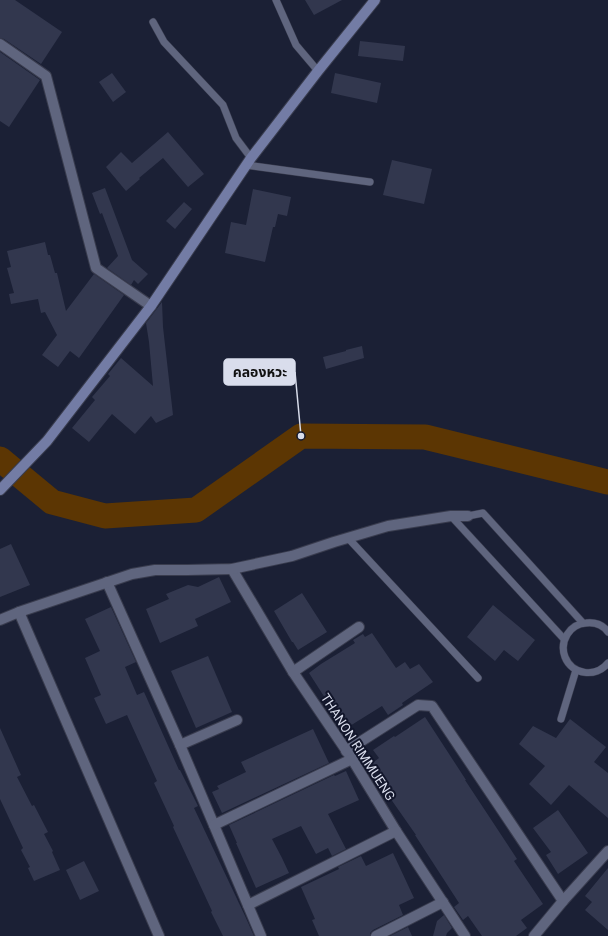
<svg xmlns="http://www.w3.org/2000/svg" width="608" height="936" font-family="Roboto,'Noto Sans Thai',sans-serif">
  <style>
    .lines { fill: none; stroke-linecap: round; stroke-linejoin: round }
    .river { stroke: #5c3603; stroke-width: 25 }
    .building { fill: #32374e }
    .lane-casing { stroke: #393c4e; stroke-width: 8 }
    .street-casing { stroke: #393c4e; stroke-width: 12 }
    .secondary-casing { stroke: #393c4e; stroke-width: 12 }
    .lane { stroke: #5f657e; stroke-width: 7 }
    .street { stroke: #5f657e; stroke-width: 10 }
    .secondary { stroke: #737ca5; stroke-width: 10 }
    .labels { text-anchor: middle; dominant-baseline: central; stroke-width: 4; stroke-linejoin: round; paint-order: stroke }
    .street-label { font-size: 13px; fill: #d9ddec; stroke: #12162b }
    .leader { fill: none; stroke: #d9ddec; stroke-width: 1.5 }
    .callout-dot { fill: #d9ddec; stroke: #12162b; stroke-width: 1.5 }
    .callout { fill: #d9ddec; stroke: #d9ddec; stroke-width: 1.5 }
    .callout-label { font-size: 14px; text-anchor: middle; font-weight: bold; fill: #111 }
  </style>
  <rect width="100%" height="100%" fill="#1b2035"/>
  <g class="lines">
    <!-- river -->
    <polyline class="river" points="0,459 52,502 105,516 196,510 301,436 425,437 608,482"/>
  </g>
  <!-- building -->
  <g class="building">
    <polygon points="0,0 15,0 62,32 41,64 4,39 0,38"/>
    <polygon points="305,0 342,0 314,15"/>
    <polygon points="360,41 405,46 403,61 358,56"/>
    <polygon points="0,52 40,80 9,127 0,121"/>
    <polygon points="112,73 126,92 113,102 99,82"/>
    <polygon points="335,73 381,83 377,103 331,93"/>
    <polygon points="168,132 204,174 188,187 163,158 139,178 140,179 126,191 106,167 121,152 132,163"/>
    <polygon points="392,160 432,169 424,204 383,195"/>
    <polygon points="105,188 132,260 148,274 138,284 134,280 131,285 107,268 118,256 102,213 100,214 92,193"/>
    <polygon points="253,189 291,197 287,216 278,214 275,227 273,227 265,262 225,253 231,222 246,225"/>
    <polygon points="184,202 192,209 175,229 166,221"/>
    <polygon points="45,242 48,255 50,255 55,273 57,273 66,311 94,274 124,295 79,358 70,351 58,367 42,355 57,335 45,312 41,313 38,299 11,304 9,294 14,293 7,268 11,267 7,251"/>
    <polygon points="162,302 163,327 173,415 156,423 151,416 135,434 112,414 89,442 72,428 95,400 92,397 110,376 108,374 121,358 153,386 149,342 146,323"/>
    <polygon points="362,346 364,358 326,369 323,357 346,351 346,350"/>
    <polygon points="11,544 30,585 0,597 0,549"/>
    <polygon points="219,577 231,602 195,619 198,626 160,643 146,609 169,599 166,594 188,585 198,587"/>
    <polygon points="302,593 327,632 298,650 293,642 292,642 274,611"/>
    <polygon points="493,605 535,640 518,661 504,650 495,661 467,637"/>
    <polygon points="111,607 136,662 125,667 137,695 144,692 179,770 180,770 198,806 194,808 246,918 254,936 223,936 211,912 212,911 173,827 174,826 154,783 157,781 127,715 106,724 94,698 101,695 85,658 100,651 85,619"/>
    <polygon points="372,633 396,668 405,662 410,669 419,664 433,682 402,703 403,705 388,715 382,706 345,729 309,673 321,664 355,643 353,640 363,634 365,637"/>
    <polygon points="208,656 232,712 196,728 171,671"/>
    <polygon points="425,717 466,780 465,780 517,859 514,861 543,904 521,920 527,928 516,936 482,936 468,916 463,920 454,907 459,903 415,835 416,835 374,775 377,773 371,764 379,758 373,750 394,736 395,737"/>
    <polygon points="570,719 606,747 594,762 608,773 608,818 569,785 551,805 529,784 545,766 519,744 533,726 556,738"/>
    <polygon points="0,728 21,775 17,777 32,806 34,805 48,832 44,834 53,851 52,852 60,870 34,881 28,868 30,867 21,850 23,848 0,799"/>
    <polygon points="313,729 329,763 222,813 212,792 219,789 217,786 246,772 241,762"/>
    <polygon points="346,771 359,800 328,814 346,849 332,856 328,848 316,854 301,826 272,839 282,858 289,873 256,888 236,843 237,843 229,825 334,775 335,776"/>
    <polygon points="558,810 588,853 558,874 546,855 551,852 533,828"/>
    <polygon points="393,853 414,898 399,905 403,915 373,930 370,933 370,936 319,936 312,920 315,919 301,887 339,869 338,867 361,856 366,866"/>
    <polygon points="84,861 99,891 80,900 66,870"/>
    <polygon points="608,868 608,930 585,910 592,902 585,896"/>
    <polygon points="444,915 452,928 447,933 446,936 433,936 437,921"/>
    <polygon points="408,927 412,936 390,936"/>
  </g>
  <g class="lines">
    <!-- lane casing -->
    <g class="lane-casing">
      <g id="lane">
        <polyline points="276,0 296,45 318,71"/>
        <polyline points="153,22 164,42 223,105 236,138 251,158"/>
        <polyline points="246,165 370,182"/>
        <polyline points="451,516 564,639"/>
        <polyline points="468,516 483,513 583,623"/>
        <polyline points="348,538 478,678"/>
        <path d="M608,632C603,625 595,622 586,623C570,624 559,641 565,657C572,675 596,678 608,663"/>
        <polyline points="561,719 576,670"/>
      </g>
    </g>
    <!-- street casing -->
    <g class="street-casing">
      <g id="street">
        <polyline points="0,44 46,76 96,268 151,306"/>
        <polyline points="232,569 293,672 352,759 396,831 465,936"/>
        <polyline points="107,582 180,745 261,936"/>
        <polyline points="19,612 159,936"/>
        <polyline points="0,620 19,612 132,574 155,570 187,570 232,569 292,556 334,542 388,526 451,516 468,516"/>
        <polyline points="293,672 359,627"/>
        <polyline points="180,745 237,720"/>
        <polyline points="346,751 418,705 432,706 563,901"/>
        <polyline points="214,825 352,759"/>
        <polyline points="248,905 396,831"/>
        <polyline points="376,936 443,902"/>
        <polyline points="534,936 563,901 608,851"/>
      </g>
    </g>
    <!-- secondary casing -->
    <g class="secondary-casing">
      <polyline id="secondary" points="0,490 47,441 151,306 251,158 318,71 375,0"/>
    </g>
    <!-- lane -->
    <use href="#lane" class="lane"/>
    <!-- street -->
    <use href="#street" class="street"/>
    <!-- secondary -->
    <use href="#secondary" class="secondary"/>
  </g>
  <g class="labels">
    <!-- street labels -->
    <g class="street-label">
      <text transform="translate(358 747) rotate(57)">THANON RIMMUENG</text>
    </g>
  </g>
  <!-- callouts -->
  <path class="leader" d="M301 436L295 372"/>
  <circle class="callout-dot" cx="301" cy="436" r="4"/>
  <rect class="callout" x="224" y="359" width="71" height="26" rx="4"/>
  <g class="callout-label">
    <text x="260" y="377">คลองหวะ</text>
  </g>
</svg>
